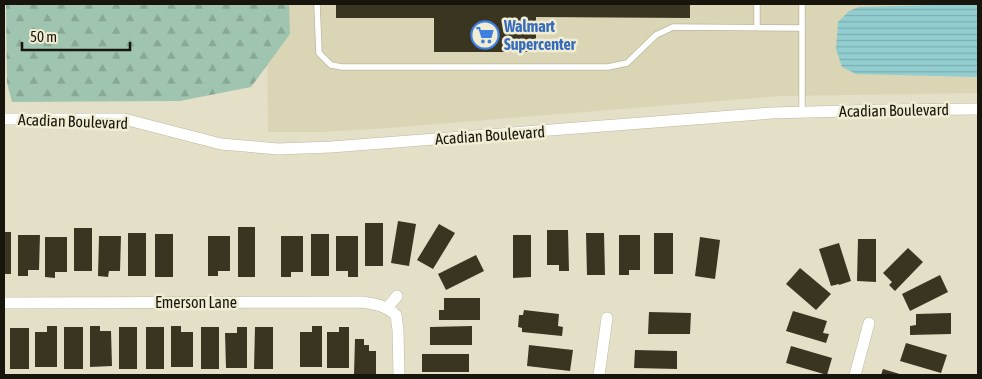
<svg xmlns="http://www.w3.org/2000/svg" width="982" height="379" font-family="'Asap Condensed',sans-serif">
  <style>
    .built { fill: #dad5b4 }
    .forest { fill: url(#forest-firs) }
    .water { fill: url(#water-rules) }
    .building { fill: #393521 }
    .lines { fill: none; stroke-linecap: round; stroke-linejoin: round }
    .lane-casing { stroke: #bcb8a0; stroke-width: 7 }
    .street-casing { stroke: #bcb8a0; stroke-width: 12 }
    .lane { stroke: #fff; stroke-width: 5.5 }
    .street { stroke: #fff; stroke-width: 11 }
    .labels { text-anchor: middle; dominant-baseline: central; stroke-width: 5; stroke-linejoin: round; paint-order: stroke }
    .shop-label { font-size: 16px; font-weight: bold; fill: #366cbe; stroke: #f1edd4; text-anchor: start }
    .street-label { font-size: 16px; fill: #17150c; stroke: #f1edd4 }
  </style>
  <defs>
    <pattern id="forest-firs" width="22" height="20" patternUnits="userSpaceOnUse" patternTransform="scale(1.25)"><rect width="22" height="20" fill="#9fc5b0"/><path d="M5 1l3.5 6h-7zM16 11l3.5 6h-7z" fill="#88a896"/></pattern>
    <pattern id="water-rules" width="6" height="5" patternUnits="userSpaceOnUse" patternTransform="scale(1.25)"><rect width="6" height="5" fill="#92cdcf"/><path d="M0 2.5h6" fill="none" stroke="#7dafb1"/></pattern>
  </defs>
  <rect width="100%" height="100%" fill="#e4e0c7"/>
  <!-- built -->
  <polygon class="built" points="267,4 978,4 978,93 781,96 389,128 322,132 268,132"/>
  <!-- forest -->
  <polygon class="forest" points="6,4 289,4 290,34 251,87 180,101 12,102 7,83"/>
  <!-- water -->
  <polygon class="water" points="973,4 978,5 978,77 856,74 842,67 836,49 838,22 849,11 859,7"/>
  <!-- building -->
  <g class="building">
    <polygon points="336,4 690,4 690,18 536,17 536,52 434,52 434,18 336,18"/>
    <polygon points="398,221 416,224 409,266 391,263"/>
    <rect x="365" y="223" width="18" height="43"/>
    <polygon points="439,224 455,233 433,269 417,260"/>
    <rect x="238" y="227" width="17" height="50"/>
    <rect x="74" y="228" width="18" height="43"/>
    <polygon points="547,230 568,230 569,271 559,271 559,265 547,265"/>
    <rect x="4" y="232" width="7" height="42"/>
    <rect x="128" y="233" width="18" height="43"/>
    <polygon points="586,233 604,233 605,275 587,275"/>
    <rect x="654" y="233" width="19" height="41"/>
    <rect x="155" y="234" width="18" height="43"/>
    <rect x="311" y="234" width="18" height="42"/>
    <polygon points="18,235 40,235 39,270 28,270 28,276 18,276"/>
    <polygon points="513,235 531,235 531,277 513,278"/>
    <polygon points="619,235 640,235 640,270 629,270 629,275 619,275"/>
    <polygon points="99,236 121,236 120,271 109,271 108,277 98,276"/>
    <polygon points="208,236 230,236 230,271 218,271 218,276 208,276"/>
    <polygon points="281,236 303,236 303,272 291,272 291,277 281,277"/>
    <polygon points="336,236 358,236 358,277 348,277 348,271 336,271"/>
    <polygon points="45,237 67,237 67,272 55,272 55,278 45,277"/>
    <polygon points="700,237 720,240 715,279 695,276"/>
    <polygon points="858,239 876,239 876,282 857,281"/>
    <polygon points="839,243 851,281 839,285 839,284 831,286 819,249"/>
    <polygon points="908,248 923,262 895,291 889,285 892,282 883,273"/>
    <polygon points="476,255 484,271 446,290 438,274"/>
    <polygon points="800,268 831,294 816,310 786,284"/>
    <polygon points="940,275 948,292 910,311 902,294"/>
    <polygon points="444,298 480,298 480,320 439,320 439,310 444,310"/>
    <polygon points="524,310 559,314 558,326 563,327 562,336 522,332 522,328 518,327 519,315 523,315"/>
    <polygon points="793,311 827,321 823,333 829,334 826,343 786,331"/>
    <polygon points="649,312 691,313 690,334 648,334"/>
    <polygon points="951,313 951,334 910,335 910,326 916,325 916,314"/>
    <polygon points="47,326 57,326 57,367 35,367 35,332 47,332"/>
    <polygon points="90,326 100,326 100,331 111,331 112,366 90,367"/>
    <polygon points="171,326 181,326 181,332 193,332 193,367 171,367"/>
    <polygon points="312,326 322,326 322,367 300,367 300,332 312,332"/>
    <polygon points="472,326 472,345 430,345 430,327"/>
    <rect x="64" y="327" width="19" height="42"/>
    <rect x="119" y="327" width="18" height="42"/>
    <rect x="146" y="327" width="18" height="42"/>
    <rect x="201" y="327" width="18" height="42"/>
    <polygon points="237,327 247,327 247,368 226,368 225,333 237,333"/>
    <polygon points="255,327 273,327 273,369 254,369"/>
    <polygon points="339,327 349,327 349,368 327,368 327,332 339,332"/>
    <rect x="10" y="328" width="19" height="41"/>
    <polygon points="355,339 364,339 364,345 369,345 369,351 376,351 376,375 354,375"/>
    <polygon points="906,343 947,355 941,373 900,361"/>
    <polygon points="529,345 573,350 570,371 527,366"/>
    <polygon points="791,346 832,358 827,375 786,363"/>
    <polygon points="635,350 677,351 677,369 634,368"/>
    <rect x="422" y="354" width="47" height="18"/>
    <polygon points="883,369 903,375 881,375"/>
  </g>
  <g class="lines">
    <!-- lane casing -->
    <g class="lane-casing">
      <g id="lane">
        <polyline points="317,4 319,53 331,65 342,67 608,67 627,63 656,35 673,27 802,28"/>
        <polyline points="802,4 802,112"/>
        <polyline points="757,27 757,4"/>
      </g>
    </g>
    <!-- street casing -->
    <g class="street-casing">
      <g id="street">
        <polyline points="4,119 124,119 221,144 278,149 331,147 772,113 886,110 978,109"/>
        <path d="M4,303L361,302C375,304 385,305 396,315L398,330L399,375"/>
        <polyline points="388,307 397,296"/>
        <polyline points="599,375 607,318"/>
        <polyline points="855,375 869,323"/>
      </g>
    </g>
    <!-- lane -->
    <use href="#lane" class="lane"/>
    <!-- street -->
    <use href="#street" class="street"/>
  </g>
  <!-- icons -->
  <defs>
    <g id="supermarket-ring" transform="scale(1.4375)"><circle r="9.5" fill="#f1edd4" stroke="#3f7fe0" stroke-width="1.5"/><path d="M-6-5.5h2.5l.6 2H6L4.5 2H-2.5L-4.4-4H-6ZM-1.5 3.2a1.3 1.3 0 1 0 .1 0ZM3 3.2a1.3 1.3 0 1 0 .1 0Z" fill="#3f7fe0"/></g>
  </defs>
  <g fill-rule="evenodd">
    <use href="#supermarket-ring" x="485" y="35"/>
  </g>
  <g class="labels">
    <!-- shop labels -->
    <g class="shop-label">
      <text x="504" y="26">Walmart<tspan x="504" dy="18">Supercenter</tspan></text>
    </g>
    <!-- street labels -->
    <g class="street-label">
      <text transform="translate(894 110) rotate(-1)">Acadian Boulevard</text>
      <text transform="translate(73 121) rotate(2)">Acadian Boulevard</text>
      <text transform="translate(490 135) rotate(-4)">Acadian Boulevard</text>
      <text x="196" y="302">Emerson Lane</text>
    </g>
  </g>
  <!-- border -->
  <rect width="982" height="379" fill="none" stroke="#17150c" stroke-width="10"/>
  <!-- scale -->
  <path d="M22 42v8h108v-8" fill="none" stroke="#17150c" stroke-width="2.5"/>
  <text x="30" y="42" font-size="15" fill="#17150c" stroke="#f1edd4" stroke-width="4" paint-order="stroke">50 m</text>
</svg>
